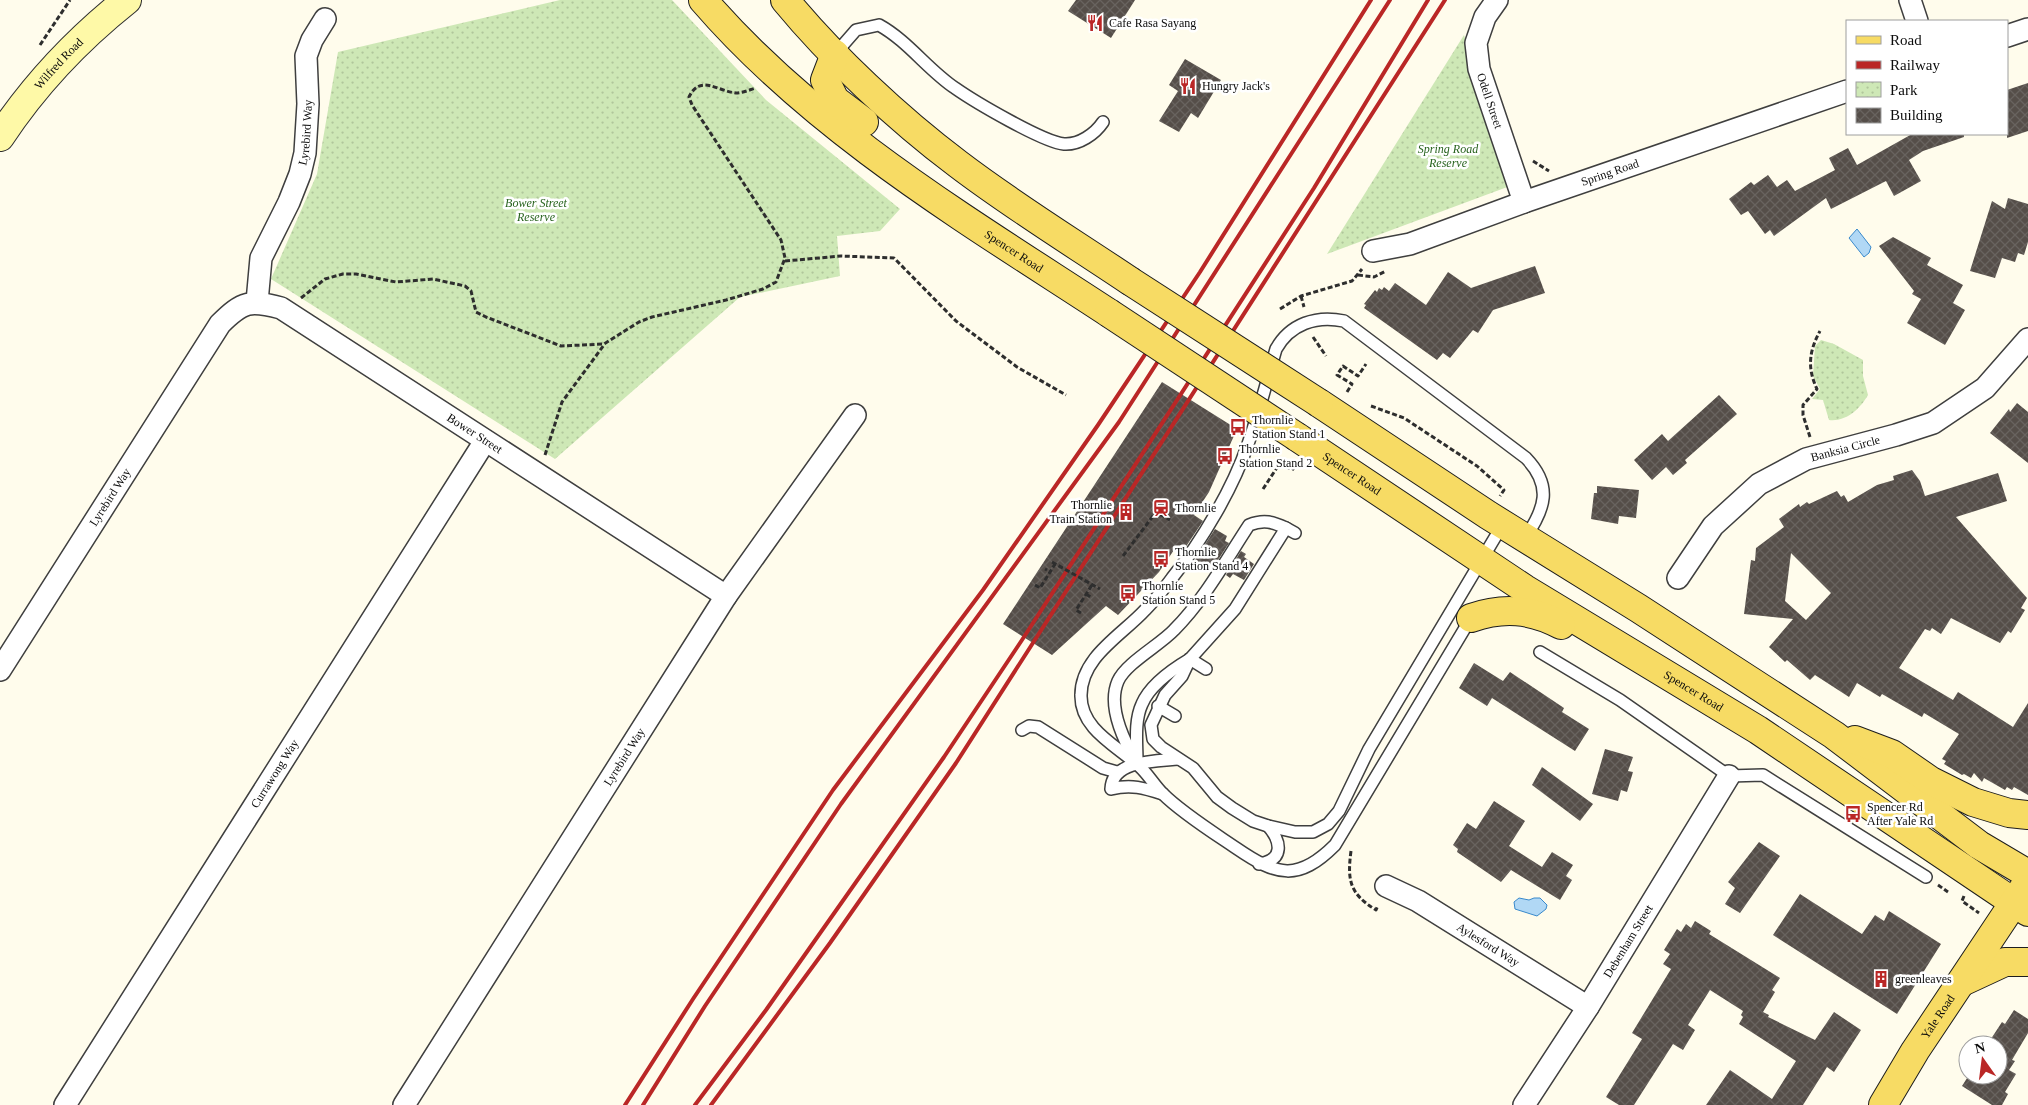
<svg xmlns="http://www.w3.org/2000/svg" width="2028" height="1105" font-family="Georgia,serif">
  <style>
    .park { fill: url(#park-dots) }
    .water { fill: #b1d8f5; stroke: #3989cb }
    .building { fill: url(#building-cross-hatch); fill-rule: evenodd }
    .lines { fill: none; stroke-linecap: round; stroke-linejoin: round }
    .lane-casing { stroke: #3f3f3f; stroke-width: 14 }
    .street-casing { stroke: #3f3f3f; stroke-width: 24 }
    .secondary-casing { stroke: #2e2e2e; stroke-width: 30 }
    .primary-casing { stroke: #1d1d1d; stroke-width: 30 }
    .path { stroke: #2e2e2e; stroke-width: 3; stroke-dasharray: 5 2.5; stroke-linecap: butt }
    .lane { stroke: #fff; stroke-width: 11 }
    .street { stroke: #fff; stroke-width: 21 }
    .secondary { stroke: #fef9a7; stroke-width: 28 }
    .primary { stroke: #f7db64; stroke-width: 28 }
    .rail { stroke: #ba2726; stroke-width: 4 }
    .primary-bridge-casing { stroke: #1d1d1d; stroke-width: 30; stroke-linecap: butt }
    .path-bridge { stroke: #2e2e2e; stroke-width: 3; stroke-dasharray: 5 2.5; stroke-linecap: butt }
    .primary-bridge { stroke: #f7db64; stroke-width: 28 }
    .labels { text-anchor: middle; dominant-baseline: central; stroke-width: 5; stroke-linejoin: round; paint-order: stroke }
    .poi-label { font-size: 12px; fill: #0c0c0c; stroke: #fff; text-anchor: start }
    .street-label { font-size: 12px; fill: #0c0c0c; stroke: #fff }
    .park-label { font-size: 12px; font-style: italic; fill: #28631e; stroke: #fff }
  </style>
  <defs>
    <pattern id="park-dots" width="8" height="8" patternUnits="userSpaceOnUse" patternTransform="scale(1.25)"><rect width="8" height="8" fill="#cee8b6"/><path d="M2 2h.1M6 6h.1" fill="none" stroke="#b0c69b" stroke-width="1.8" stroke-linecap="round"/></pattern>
    <pattern id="building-cross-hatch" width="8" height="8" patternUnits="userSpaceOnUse" patternTransform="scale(1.25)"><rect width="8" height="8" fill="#554e49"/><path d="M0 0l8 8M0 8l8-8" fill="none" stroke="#68635f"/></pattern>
  </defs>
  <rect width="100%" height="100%" fill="#fffcec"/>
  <!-- park -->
  <g class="park">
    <polygon points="560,0 672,0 766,100 900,209 880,231 837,236 840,276 740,297 555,459 271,279 317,174 338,52"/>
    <polygon points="1464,35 1510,186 1327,254"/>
    <path d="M1821,340L1834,344L1863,360V376L1868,395C1860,409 1846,422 1829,420L1823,400L1812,399L1820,389L1813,376L1815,346Z"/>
  </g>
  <!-- water -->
  <g class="water">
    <polygon points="1857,229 1871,247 1869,253 1864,257 1849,238"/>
    <polygon points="1519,898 1529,900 1534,898 1540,898 1547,905 1546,909 1537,916 1515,909 1514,902"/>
  </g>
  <!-- building -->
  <g class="building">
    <polygon points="1076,0 1135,0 1111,38 1068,11"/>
    <polygon points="1185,59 1221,80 1198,118 1191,113 1179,132 1159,121 1178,91 1169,85"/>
    <polygon points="2028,83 2028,131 2007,138 2007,90"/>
    <polygon points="1912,134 1964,134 1964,137 1923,151 1909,160 1921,181 1894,196 1886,181 1831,209 1826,198 1774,236 1770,230 1765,234 1748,211 1741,215 1729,199 1751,182 1754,185 1768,175 1777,187 1787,180 1795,191 1835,170 1829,158 1848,148 1857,165"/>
    <polygon points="2008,198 2028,204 2028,242 2024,255 2018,253 2015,262 2002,258 1995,278 1970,271 1992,201 2005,209"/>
    <polygon points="1893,237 1931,258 1927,265 1963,285 1953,303 1965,310 1945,345 1907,323 1921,299 1912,294 1914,291 1879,246"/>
    <polygon points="1535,266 1545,293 1493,310 1478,333 1473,330 1450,358 1443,353 1437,360 1364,308 1366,305 1364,304 1375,290 1377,292 1379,288 1382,290 1384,287 1389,291 1395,283 1426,305 1448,272 1471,288"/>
    <polygon points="1162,382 1237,429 1209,492 1194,515 1203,521 1183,551 1176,547 1159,572 1118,615 1106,606 1052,655 1003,624"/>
    <polygon points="1719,395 1737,414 1685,460 1687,463 1673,475 1666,467 1652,480 1634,460 1662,434 1668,441"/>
    <polygon points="2017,403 2028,412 2028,463 1990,433 2009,409 2010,412"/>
    <path d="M1912,470L1920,481L1925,496L1998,473L2007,501L1956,517L2027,598L2021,608L2025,610L2011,633L2008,631L2000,643L1951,618L1941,634L1932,628L1930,631L1925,629L1899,668L1953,700L1958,692L2013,727L2028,703V795L2014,787L2012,790L2007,787L2005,790L1984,778L1982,782L1974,773L1971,778L1964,774L1962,775L1944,764L1946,761L1942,759L1959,734L1924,713L1922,717L1882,694L1880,697L1857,683L1849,697L1815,675L1810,680L1787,660L1785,662L1769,647L1793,619L1744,614L1751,560L1755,561L1756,548L1784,527L1779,519L1799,504L1800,507L1807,502L1809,504L1837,491L1841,497L1844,495L1848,502L1877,485L1894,480L1893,476ZM1791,553L1831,593L1806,620L1785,601Z"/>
    <polygon points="1597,486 1639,490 1636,518 1619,516 1618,524 1591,519 1594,493 1597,493"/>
    <polygon points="1215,529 1227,536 1225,541 1229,543 1214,566 1210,564 1207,567 1195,560"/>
    <polygon points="1241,551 1246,554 1244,557 1254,564 1244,580 1233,574 1230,578 1226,575"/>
    <polygon points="1474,663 1503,681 1510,672 1564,708 1562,712 1589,729 1575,751 1492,698 1487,706 1459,688"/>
    <polygon points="1605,749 1633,757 1628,771 1633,772 1627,792 1621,790 1618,801 1592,794"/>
    <polygon points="1542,767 1593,804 1580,821 1532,785"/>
    <polygon points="1494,801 1525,821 1509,846 1542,867 1552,852 1573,865 1566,876 1572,880 1560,900 1511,870 1501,882 1457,852 1458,849 1453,845 1467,823 1476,829"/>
    <polygon points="1759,842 1780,856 1740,913 1725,904 1735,888 1728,882"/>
    <polygon points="1800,894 1862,934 1875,915 1884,921 1889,911 1941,944 1897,1014 1773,935"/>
    <polygon points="1695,921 1711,931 1709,934 1780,978 1772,990 1775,992 1763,1012 1769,1015 1768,1017 1815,1040 1834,1012 1861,1030 1834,1072 1827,1067 1803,1105 1706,1105 1730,1070 1772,1099 1796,1061 1739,1024 1743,1017 1741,1015 1743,1011 1710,990 1688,1025 1695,1030 1683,1050 1673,1044 1634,1105 1619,1105 1606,1097 1642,1039 1632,1033 1671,969 1663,964 1670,954 1664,950 1677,929 1681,932 1686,924 1691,928"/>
    <polygon points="2014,1010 2028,1019 2028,1033 2012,1060 2015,1061 2009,1070 2016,1074 2005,1092 2008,1094 2002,1105 1992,1105 1962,1086 1969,1075 1998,1075 1998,1045 1987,1045 2002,1022 2005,1024"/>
  </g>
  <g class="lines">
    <!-- lane casing -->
    <g class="lane-casing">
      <g id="lane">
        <path d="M835,54L856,30L879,25C908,41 928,70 955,88C975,102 1043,142 1064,144C1079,145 1095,134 1103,122"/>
        <polyline points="1295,533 1286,528 1235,609 1190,659 1182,676 1165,695 1151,725 1153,739 1161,747 1193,768 1217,797 1232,808 1253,821 1268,826 1295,832 1313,832 1328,824 1339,811 1369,749 1503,524"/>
        <path d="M1471,618L1335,845C1298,882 1277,876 1236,848C1214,833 1182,813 1163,794C1154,785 1148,774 1139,766C1117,746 1080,729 1081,695C1081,657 1122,635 1145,610C1155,600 1164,589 1172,578C1202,541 1233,488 1248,444C1259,413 1267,380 1276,349C1290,324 1316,315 1344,321L1526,458C1553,486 1545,509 1525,538"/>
        <polyline points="1540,652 1620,700 1729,776 1763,775 1926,877"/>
        <polyline points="1190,659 1206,669"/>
        <polyline points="1158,706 1175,716"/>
        <polyline points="1022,730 1029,726 1038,727 1103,768 1117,772"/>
        <path d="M1135,760C1123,739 1107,706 1118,681C1126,663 1160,645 1174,630C1204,600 1226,560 1249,525C1264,519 1273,522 1286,528"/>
        <path d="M1137,762C1137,744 1134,721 1142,704C1150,685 1173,669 1190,659"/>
        <path d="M1163,794C1144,788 1131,784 1111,789C1112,760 1156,761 1178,759"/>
        <path d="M1259,864C1285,860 1281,841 1268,826"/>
      </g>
    </g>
    <!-- street casing -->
    <g class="street-casing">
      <g id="street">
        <path id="s1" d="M1497,0L1485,17L1476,43L1479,69L1524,202"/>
        <polyline points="1910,0 1917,21"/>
        <polyline points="2007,36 2028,29"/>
        <path id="s2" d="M1373,251L1410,244L1524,202L1847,91"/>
        <path id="s3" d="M257,302L261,258L289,202L300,174L305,153L308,104L306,56L312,40L325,19"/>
        <path id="s4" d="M1678,578L1713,526L1759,484L1806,459L1896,435L1933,423L1985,388L2028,339"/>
        <path id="s5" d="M0,670L220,324C243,301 250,300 281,308L726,596"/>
        <path id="s6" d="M1386,886L1418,901L1588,1007"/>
        <path id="s7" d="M65,1105L485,441"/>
        <path id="s8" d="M404,1105L726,596L855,415"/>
        <path id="s9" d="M1524,1105L1588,1007L1729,776"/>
      </g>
    </g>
    <!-- secondary casing -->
    <g class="secondary-casing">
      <g id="secondary">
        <path id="s10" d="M0,137C35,84 78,39 127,0"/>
      </g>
    </g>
    <!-- primary casing -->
    <g class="primary-casing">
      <g id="primary">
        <path id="s11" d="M703,0C815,130 967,220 1109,313"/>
        <path d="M785,0C832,57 898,119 958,164C1013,206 1072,242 1130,281"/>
        <polyline points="835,54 825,80 835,100 864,122"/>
        <polyline points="1319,403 1488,515 1638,608 1834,735 1979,845 2028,874"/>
        <path id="s12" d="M1297,437L1525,589L1758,730L2028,912"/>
        <path d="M1471,618C1503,607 1531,609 1561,625"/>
        <polyline points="1855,740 1892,754 1931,781 1973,802 2009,813 2028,815"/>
        <polyline points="1962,982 2005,962 2028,962"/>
        <path id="s13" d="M1883,1105L1915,1051L2023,889"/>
      </g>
    </g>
    <!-- path -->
    <g class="path">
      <polyline points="40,45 70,0"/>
      <polyline points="1533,161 1549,171"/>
      <polyline points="785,261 841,256 894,258 956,321 1017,367 1066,395"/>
      <polyline points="1358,275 1374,277 1386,271"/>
      <polyline points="1301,296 1304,307"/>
      <path d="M301,298L325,279L343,274H356L396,282L433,279L465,286L471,291L476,312L486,317L561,346L604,344L639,322L652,317L726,300L763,289L776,282L785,258L781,240L692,105L689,97C700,74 717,91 736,93C742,93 749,90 756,88"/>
      <polyline points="1280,309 1301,296 1352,281 1362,269"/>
      <polyline points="1313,337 1326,356"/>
      <polyline points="1347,392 1352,384 1337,375 1343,366 1358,376 1366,364"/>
      <polyline points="1371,406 1404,418 1477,466 1504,490 1500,496"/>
      <path d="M1810,437L1803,415V405L1817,389C1807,368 1809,351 1820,331"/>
      <polyline points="545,455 562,402 604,345"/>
      <polyline points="1263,489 1280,463 1292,470 1297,465"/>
      <polyline points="1123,556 1156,512 1170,520"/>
      <polyline points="1045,569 1047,570"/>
      <polyline points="1035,585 1040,588 1055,564"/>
      <polyline points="1086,594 1092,598"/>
      <polyline points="1081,613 1076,610 1092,585"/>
      <path d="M1351,851C1347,881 1350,894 1376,910L1378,905"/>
      <polyline points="1938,885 1948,892"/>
      <polyline points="1964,896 1962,901 1979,913"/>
    </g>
    <!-- lane -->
    <use href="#lane" class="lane"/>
    <!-- street -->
    <use href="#street" class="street"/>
    <!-- secondary -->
    <use href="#secondary" class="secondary"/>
    <!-- primary -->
    <use href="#primary" class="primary"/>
    <!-- rail -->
    <g class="rail">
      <polyline points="625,1105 693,999 833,790 983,590 1098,425 1200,272 1371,0"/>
      <polyline points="643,1105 705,1006 841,804 1119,422 1390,0"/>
      <polyline points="695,1105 766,1010 944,757 1022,640 1314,188 1428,0"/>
      <polyline points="711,1105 830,943 956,763 1445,0"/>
    </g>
    <!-- primary-bridge casing -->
    <g class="primary-bridge-casing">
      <g id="primary-bridge">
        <polyline points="1130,281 1319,403"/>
        <polyline points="1109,313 1297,437"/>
      </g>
    </g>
    <!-- path-bridge -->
    <polyline class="path-bridge" points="1052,562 1100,589"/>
    <!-- primary-bridge -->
    <use href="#primary-bridge" class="primary-bridge"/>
  </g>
  <!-- icons -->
  <defs>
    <g id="restaurant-bare" transform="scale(1.35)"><path d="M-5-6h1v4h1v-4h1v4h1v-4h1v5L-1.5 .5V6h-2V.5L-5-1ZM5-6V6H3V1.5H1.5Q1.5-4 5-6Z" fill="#ba2726" stroke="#fff" stroke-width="2.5" paint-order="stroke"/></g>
    <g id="bus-bare" transform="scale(1.35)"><path d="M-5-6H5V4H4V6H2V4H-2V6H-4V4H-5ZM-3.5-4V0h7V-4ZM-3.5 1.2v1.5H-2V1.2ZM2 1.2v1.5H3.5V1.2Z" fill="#ba2726" stroke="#fff" stroke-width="2.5" paint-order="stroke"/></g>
    <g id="station-bare" transform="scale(1.35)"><path d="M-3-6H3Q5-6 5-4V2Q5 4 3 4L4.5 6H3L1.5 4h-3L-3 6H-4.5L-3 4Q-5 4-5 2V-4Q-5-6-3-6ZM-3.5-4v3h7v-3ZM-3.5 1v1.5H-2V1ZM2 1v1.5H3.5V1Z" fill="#ba2726" stroke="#fff" stroke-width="2.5" paint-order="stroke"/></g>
    <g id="building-bare" transform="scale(1.35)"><path d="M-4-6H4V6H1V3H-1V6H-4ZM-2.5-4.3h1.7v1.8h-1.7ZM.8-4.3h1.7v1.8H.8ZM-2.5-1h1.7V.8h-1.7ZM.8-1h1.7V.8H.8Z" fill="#ba2726" stroke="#fff" stroke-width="2.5" paint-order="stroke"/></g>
  </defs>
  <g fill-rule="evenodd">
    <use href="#restaurant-bare" x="1095" y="23"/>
    <use href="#restaurant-bare" x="1188" y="86"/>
    <use href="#bus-bare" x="1238" y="427"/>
    <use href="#bus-bare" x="1225" y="456"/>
    <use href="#station-bare" x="1161" y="508"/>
    <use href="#building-bare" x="1126" y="512"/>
    <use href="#bus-bare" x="1161" y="559"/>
    <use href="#bus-bare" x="1128" y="593"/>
    <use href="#bus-bare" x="1853" y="814"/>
    <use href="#building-bare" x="1881" y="979"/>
  </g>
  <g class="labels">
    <!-- poi labels -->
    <g class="poi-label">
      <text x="1109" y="23">Cafe Rasa Sayang</text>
      <text x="1202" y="86">Hungry Jack's</text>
      <text x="1252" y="420">Thornlie<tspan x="1252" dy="14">Station Stand 1</tspan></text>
      <text x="1239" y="449">Thornlie<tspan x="1239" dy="14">Station Stand 2</tspan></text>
      <text x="1112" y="505" text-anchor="end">Thornlie<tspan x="1112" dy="14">Train Station</tspan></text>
      <text x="1175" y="508">Thornlie</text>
      <text x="1175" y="552">Thornlie<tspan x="1175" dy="14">Station Stand 4</tspan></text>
      <text x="1142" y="586">Thornlie<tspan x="1142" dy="14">Station Stand 5</tspan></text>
      <text x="1867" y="807">Spencer Rd<tspan x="1867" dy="14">After Yale Rd</tspan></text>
      <text x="1895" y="979">greenleaves</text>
    </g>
    <!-- street labels -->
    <g class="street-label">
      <text stroke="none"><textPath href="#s10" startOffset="94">Wilfred Road</textPath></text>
      <text stroke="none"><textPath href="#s1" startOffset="108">Odell Street</textPath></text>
      <text stroke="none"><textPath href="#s3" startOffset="179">Lyrebird Way</textPath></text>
      <text stroke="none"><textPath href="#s2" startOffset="250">Spring Road</textPath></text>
      <text stroke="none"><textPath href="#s11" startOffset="401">Spencer Road</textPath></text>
      <text stroke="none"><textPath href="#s5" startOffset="709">Bower Street</textPath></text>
      <text stroke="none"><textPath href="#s4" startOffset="219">Banksia Circle</textPath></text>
      <text stroke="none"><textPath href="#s12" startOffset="66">Spencer Road</textPath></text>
      <text stroke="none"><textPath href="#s5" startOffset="205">Lyrebird Way</textPath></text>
      <text stroke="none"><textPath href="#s12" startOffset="471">Spencer Road</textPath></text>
      <text stroke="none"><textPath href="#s8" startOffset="412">Lyrebird Way</textPath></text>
      <text stroke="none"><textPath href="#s7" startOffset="392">Currawong Way</textPath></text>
      <text stroke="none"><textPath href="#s9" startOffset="194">Debenham Street</textPath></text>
      <text stroke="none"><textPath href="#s6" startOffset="118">Aylesford Way</textPath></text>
      <text stroke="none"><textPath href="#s13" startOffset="104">Yale Road</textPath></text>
    </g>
    <!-- park labels -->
    <g class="park-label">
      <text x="1448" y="149">Spring Road<tspan x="1448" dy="14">Reserve</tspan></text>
      <text x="536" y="203">Bower Street<tspan x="536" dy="14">Reserve</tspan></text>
    </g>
  </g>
  <!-- legend -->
  <rect x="1846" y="20" width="162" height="115" fill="#ffffff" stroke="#9e9e9e"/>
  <rect x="1856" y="36" width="25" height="8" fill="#f7db64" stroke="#9e9e9e"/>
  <text x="1890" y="45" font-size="15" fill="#0c0c0c">Road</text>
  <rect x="1856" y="61" width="25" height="8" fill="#ba2726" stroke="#9e9e9e"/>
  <text x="1890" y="70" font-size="15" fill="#0c0c0c">Railway</text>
  <rect x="1856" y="82" width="25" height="15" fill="url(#park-dots)" stroke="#9e9e9e"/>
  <text x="1890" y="95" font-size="15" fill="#0c0c0c">Park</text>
  <rect x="1856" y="108" width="25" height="15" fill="url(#building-cross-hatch)" stroke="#9e9e9e"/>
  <text x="1890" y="120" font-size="15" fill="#0c0c0c">Building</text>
  <!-- north arrow -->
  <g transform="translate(1983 1060) rotate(346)"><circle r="24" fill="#ffffff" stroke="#9e9e9e"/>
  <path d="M0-4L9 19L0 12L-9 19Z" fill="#ba2726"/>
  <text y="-8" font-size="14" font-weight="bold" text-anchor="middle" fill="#0c0c0c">N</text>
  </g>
</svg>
